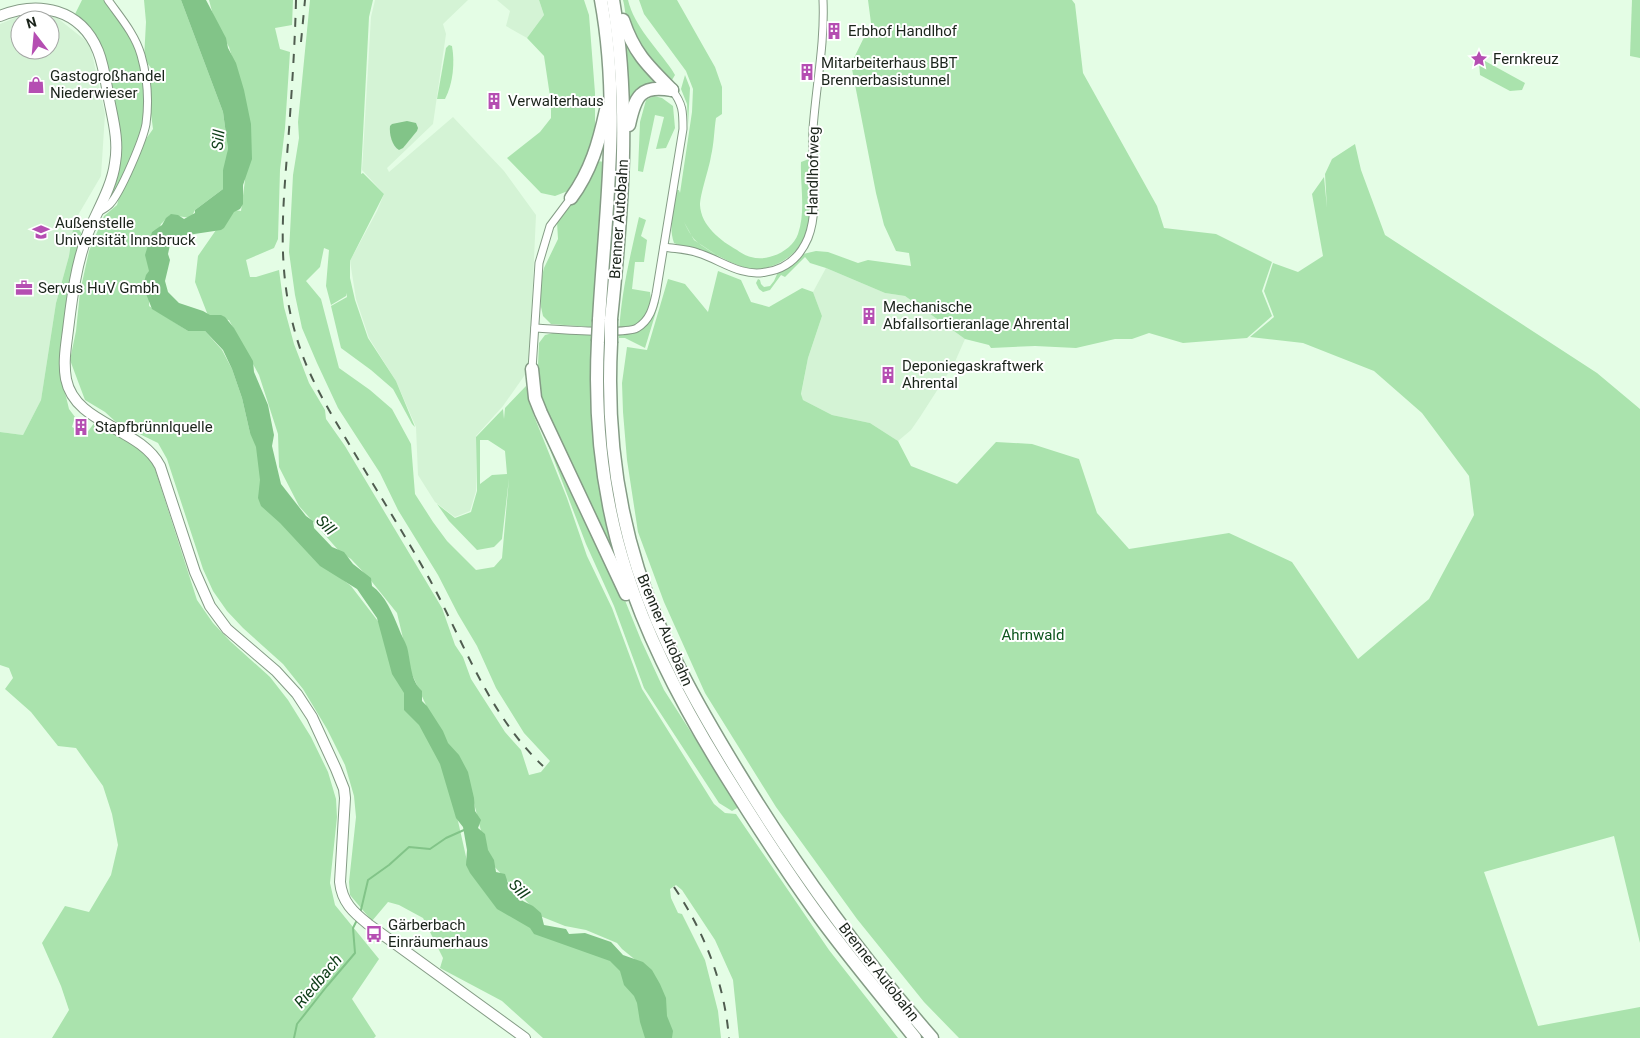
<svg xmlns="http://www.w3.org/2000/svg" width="1640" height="1038" font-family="Roboto,sans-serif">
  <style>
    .built { fill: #d4f3d5; fill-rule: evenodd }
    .green { fill: #aae3ad; fill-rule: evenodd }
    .water { fill: #82c488 }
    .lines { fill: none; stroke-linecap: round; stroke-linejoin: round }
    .stream { stroke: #82c488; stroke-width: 2 }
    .minor-casing { stroke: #859c86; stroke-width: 9 }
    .primary-casing { stroke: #859c86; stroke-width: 12 }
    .motorway-casing { stroke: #859c86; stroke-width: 15 }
    .minor { stroke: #fff; stroke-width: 7 }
    .primary { stroke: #fff; stroke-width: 10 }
    .motorway { stroke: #fff; stroke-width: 12 }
    .rail { stroke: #505d50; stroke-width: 2; stroke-dasharray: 9 9; stroke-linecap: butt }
    .motorway-bridge-casing { stroke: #859c86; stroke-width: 15; stroke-linecap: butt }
    .motorway-bridge { stroke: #fff; stroke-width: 12 }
    .labels { text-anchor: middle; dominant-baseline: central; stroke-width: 4; stroke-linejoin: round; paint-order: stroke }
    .poi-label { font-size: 15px; fill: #1b241b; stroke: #fff; text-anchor: start }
    .street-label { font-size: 15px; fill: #1b241b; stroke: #fff }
    .park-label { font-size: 15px; fill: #0c541c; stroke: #fff }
    .water-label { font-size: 16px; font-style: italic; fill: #0d3c16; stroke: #fff }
  </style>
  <rect width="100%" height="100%" fill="#e4fde5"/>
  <!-- built -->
  <g class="built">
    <polygon points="375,0 468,0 443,24 446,34 433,124 387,168 389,172 453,117 504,171 536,215 529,369 503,406 476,436 476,491 470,511 455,517 435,502 418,475 416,427 396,381 369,338 356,299 350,261 377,211 384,194 362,170 371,17"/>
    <polygon points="497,0 539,0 544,15 527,38 506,26 510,11"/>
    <path d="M17,17H56L90,44L105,114L101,176L74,222L69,256L56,303L41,400L23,435L0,432V24ZM20,20H50V50H20Z"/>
    <polygon points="826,268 885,293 905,296 965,339 954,364 920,417 911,430 898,441 870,423 832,415 803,400 801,395 808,358 822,316 813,292"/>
  </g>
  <!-- green -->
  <g class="green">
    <path d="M82,0H106C115,12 126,24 132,38C144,62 150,105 142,131C134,156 123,178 110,200L106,201L113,188L110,82L104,51L97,36L86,23L75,14Z"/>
    <polygon points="144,0 181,0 223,112 228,149 227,168 223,170 223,189 195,210 191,218 170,215 161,224 150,254 149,306 188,331 205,331 222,350 232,369 242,398 250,433 258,440 278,514 312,556 351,586 384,629 447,772 469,870 509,912 609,956 643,995 651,1038 543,1038 502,1001 440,968 443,958 423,918 399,905 388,902 372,921 350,895 349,882 356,817 354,796 345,765 327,729 303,689 283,664 243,628 227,611 213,591 203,569 167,459 158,443 117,423 105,412 85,400 70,360 76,331 80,292 89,251 104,216 117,205 120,194 146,139 153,129 147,83 152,69 144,59 146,22"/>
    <path d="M209,0H293L292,25L275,28L280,49L290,52L285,128L280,170L278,239L274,248L246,260L250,277H256L279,270L284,307L294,344L309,383L325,410L326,419L345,446L442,608L455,645L463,657L471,679L505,732L521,750L529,775L541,772L550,761L524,733L496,688L477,646L458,614L438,575L398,510L380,473L338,408L317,363L302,328L295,295L289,252L293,175L299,138L298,122L310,0H373L369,17L361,174L363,173L384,194L350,261V278L355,300L368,338L396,381L415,427L412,424L393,389L371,370L341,348L331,306L347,297L346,293V296L331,305L326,286L329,250L324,248L320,267L306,281L321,299L339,368L370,390L392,409L411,444L415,494L433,522L447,541L476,570L494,567L502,558L509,478L502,539L494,547L477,550L449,521L437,504L455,518L471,512L477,491L476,437L503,409L504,419L505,408L526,386L534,416L567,498L587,556L612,608L642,689L714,804L725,813L736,814L829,950L898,1038H739L733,980L715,940L682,890L676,885L670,889L671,898L678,913L682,914L705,960L718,1011L721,1038H666L638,962L622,949L617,943L586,930L565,926L540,916L492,864L486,851L474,803L430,714L411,672L397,613L368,577L351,559L340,552L299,506L279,467L278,434L259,375L229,320L209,318L195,282L198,256L216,230L234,210L241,211L245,180V149L251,135L242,90L229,47L214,19ZM480,440H488L505,451L507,474L492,475L480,484Z"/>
    <polygon points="539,0 584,0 589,15 595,93 595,150 573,189 555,196 541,193 507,158 540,132 551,118 551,103 544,56 527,38 544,15"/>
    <path d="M623,0H628C634,26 657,48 672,70L675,75L672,80C656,79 633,37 628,23C625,16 625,7 623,0Z"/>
    <path d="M639,0H677L715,67L722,87V114L716,118C714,131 714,144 711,156C709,169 700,194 700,205C701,226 721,241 737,250C741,253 746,256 751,257C768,262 792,251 798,234C806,211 800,185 801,162L809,159C810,182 814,215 805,236C797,256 774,270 752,269C736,267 705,250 694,239C690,234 687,228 684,222L694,240L724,260L694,248L681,246L674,243C668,226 674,207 677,190H679L680,193L692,112L693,89L686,71L644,14Z"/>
    <polygon points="868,0 1072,0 1075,4 1083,73 1157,206 1164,228 1216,234 1272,262 1262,291 1272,316 1247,338 1183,343 1149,333 1132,339 1115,339 1076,348 1035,346 991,348 989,345 965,339 905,296 885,293 826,268 810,263 805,257 785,277 781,275 770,290 763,292 759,289 756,283 758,279 760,280 761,284 764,287 770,286 774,281 778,272 803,254 816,251 828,252 858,263 868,260 911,266 909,253 896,251 884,225 876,193 851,64 871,23"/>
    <polygon points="1632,0 1640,0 1640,58 1630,56"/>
    <polygon points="624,32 664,86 630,105"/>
    <path d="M449,45L452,46C455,63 453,84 445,99H437L446,48Z"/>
    <polygon points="1485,61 1525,83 1522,90 1510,91 1480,75 1479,62"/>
    <polygon points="685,75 690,88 688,125 687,104 681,89"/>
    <polygon points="654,96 662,98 673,106 675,128 666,148 656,149 664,117 655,115 643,172 638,171 640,122 646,100"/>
    <polygon points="1355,144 1361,170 1385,235 1597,373 1640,409 1640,943 1614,836 1484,872 1538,1026 1640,1007 1640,1038 959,1038 924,1002 857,919 776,807 705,693 664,602 638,532 627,460 623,412 622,383 627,347 647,350 668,279 685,284 708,312 718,271 741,280 751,302 769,307 802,288 813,292 822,316 808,358 801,394 803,400 832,415 870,423 898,441 911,466 957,484 996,442 1032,444 1079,459 1097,513 1129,549 1229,533 1292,562 1358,659 1429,599 1474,515 1469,476 1422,413 1374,371 1303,343 1250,337 1274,317 1264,291 1273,263 1298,272 1323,256 1312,194 1324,177 1327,208 1325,174 1332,159"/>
    <polygon points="596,161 606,162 594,307 591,327 551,324 543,316 541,307 541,280 544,268 558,239 557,222 582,188"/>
    <path d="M639,217L646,220L641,236L647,240L644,262H635L632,289L650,292L651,300L659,302L645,348L625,338H619C620,297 630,257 639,217Z"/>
    <path d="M74,222L82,234L75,266L61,376L69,409L75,417L72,427L86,434L95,422C116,434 142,445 154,466L197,600L213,623L230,641L270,677L288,700L311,737L328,772L336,799L337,817L330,883L335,905L379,959L352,999L376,1036L374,1038H52L69,1010L61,986L42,943L65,906L89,912L111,875L118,845L112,814L103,786L76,748L58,746L31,712L5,689L13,678L9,668L0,665V432L23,435L41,400L56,303L69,256Z"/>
    <polygon points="553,333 592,333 591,367 623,578 620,588 641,640 664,690 739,807 732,811 719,803 644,688 614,606 586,544 530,397 535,370 538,365 539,343 545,335"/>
  </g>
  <!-- water -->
  <g class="water">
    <path d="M181,0H206L226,38L228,48L236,63L244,90L251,124L252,159L243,185V204L240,209L234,212L224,228L221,230L181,236L171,240L168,254L170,260L165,281L168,292L179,303L203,311L210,315H221L225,317L234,328L253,361L254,372L268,405L274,435L272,446L281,484L306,516L313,521L314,528L332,547L344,552L353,564L371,578L372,586C385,595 393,614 399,629C401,635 405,641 407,647C411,662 410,680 422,691V701L427,706L443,731L448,743L459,755L468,772L474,798L475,811L481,820L478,828L485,834L488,850L494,860L496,872L505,874L510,889L523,901L533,906L541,913L544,925L566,929L569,934L585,933L611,942L623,955L643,962L652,970L660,984L666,998L667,1016L673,1031L672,1038H645L640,1022L637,1003L634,996L624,985L620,971L610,961L534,934L530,928L497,909L470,873L466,865L467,850L463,827L456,818L440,764L419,725L404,710V693L392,674L377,618L357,589L320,566L280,523L261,506L258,498L260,480L256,447L250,433L242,398L232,369L223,350L205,331H188L152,309L143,286L146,275L149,271L145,255L152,232L162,225L166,218L171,214L178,215L184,219L195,213V210L223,189V170L228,149L223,112Z"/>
    <path d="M407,121L416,123L418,128L417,131L403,148L399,150C392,146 389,134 390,126L392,124Z"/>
  </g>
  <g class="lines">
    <!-- stream -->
    <g class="stream">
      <polyline points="360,914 368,880 389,865 409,847 430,849 446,838 464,830"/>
      <polyline points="294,1038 297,1024 327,986 355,953 353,928 357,920"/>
    </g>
    <!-- minor casing -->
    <g class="minor-casing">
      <g id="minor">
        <path d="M98,212C102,210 107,207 110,204C121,192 143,140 146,124C149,102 147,76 141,55C135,34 120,17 108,0"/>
        <path d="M664,247C675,249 687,249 698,253C721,260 740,277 766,272C786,269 800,257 808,238C820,208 811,162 813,129C816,86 825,43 823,0"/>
        <path d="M535,328C554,329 624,335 637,328C650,320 653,308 656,294L683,129C683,112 683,104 672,90"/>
        <polyline points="532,369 539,263 550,226 571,198"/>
      </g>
    </g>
    <!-- primary casing -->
    <g class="primary-casing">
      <path id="primary" d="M0,16C39,0 81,9 98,51C104,66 106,83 109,99C113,120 119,141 115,163C112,187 97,211 88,233C76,264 72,297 68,330C66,346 63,362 66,379C75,425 140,427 160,466L195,572L210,606L227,629L276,671L297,694L312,717L336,769L344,789L345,798L340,882C342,902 353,912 368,924L525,1038"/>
    </g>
    <!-- motorway casing -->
    <g class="motorway-casing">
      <g id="motorway">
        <path d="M623,20C634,53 648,66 672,90"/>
        <path d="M629,125C635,97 640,84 672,90"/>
        <path d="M571,198C591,171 599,142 606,110"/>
        <path d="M611,319C622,213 631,106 613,0"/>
        <path d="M599,320C605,212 621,108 601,0"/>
        <path d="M598,341C594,419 602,497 626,571C649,644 686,712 726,776C754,821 782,865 813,908C845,953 881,995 915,1038"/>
        <path d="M611,343C607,419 615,496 638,569C661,641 698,706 737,770C794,864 860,955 932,1038"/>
        <polyline points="532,369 535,398 541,413 626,594"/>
      </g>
    </g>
    <!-- minor -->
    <use href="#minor" class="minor"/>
    <!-- primary -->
    <use href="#primary" class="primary"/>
    <!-- motorway -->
    <use href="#motorway" class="motorway"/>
    <!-- rail -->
    <g class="rail">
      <path d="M296,0C295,43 292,87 289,130C283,210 274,276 302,354C315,389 336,422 355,454C380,496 406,537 430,580C464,643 489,715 543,766"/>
      <polyline points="301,42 305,0"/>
      <path d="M674,887C705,933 724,982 729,1038"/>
    </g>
    <!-- motorway-bridge casing -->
    <g class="motorway-bridge-casing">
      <g id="motorway-bridge">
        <polyline points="598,341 599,320"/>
        <polyline points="611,343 611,319"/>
      </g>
    </g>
    <!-- motorway-bridge -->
    <use href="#motorway-bridge" class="motorway-bridge"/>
  </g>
  <!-- icons -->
  <defs>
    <g id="building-bare" transform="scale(1.35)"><path d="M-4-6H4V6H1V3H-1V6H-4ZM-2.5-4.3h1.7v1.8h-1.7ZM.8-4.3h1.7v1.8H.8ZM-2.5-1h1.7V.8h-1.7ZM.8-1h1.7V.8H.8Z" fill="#b54eb2" stroke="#fff" stroke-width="2.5" paint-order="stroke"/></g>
    <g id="sight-bare" transform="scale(1.35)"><path d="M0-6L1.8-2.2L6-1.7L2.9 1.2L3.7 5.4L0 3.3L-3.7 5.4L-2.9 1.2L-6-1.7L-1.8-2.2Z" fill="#b54eb2" stroke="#fff" stroke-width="2.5" paint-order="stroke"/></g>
    <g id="shop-bare" transform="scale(1.35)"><path d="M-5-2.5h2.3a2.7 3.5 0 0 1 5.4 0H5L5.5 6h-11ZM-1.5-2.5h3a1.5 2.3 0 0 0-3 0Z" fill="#b54eb2" stroke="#fff" stroke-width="2.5" paint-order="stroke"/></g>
    <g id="university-bare" transform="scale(1.35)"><path d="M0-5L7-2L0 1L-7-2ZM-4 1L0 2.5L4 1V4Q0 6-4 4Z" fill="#b54eb2" stroke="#fff" stroke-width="2.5" paint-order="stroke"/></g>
    <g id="office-bare" transform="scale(1.35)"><path d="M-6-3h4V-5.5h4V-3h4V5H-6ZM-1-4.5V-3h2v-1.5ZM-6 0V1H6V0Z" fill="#b54eb2" stroke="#fff" stroke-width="2.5" paint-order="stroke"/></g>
    <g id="bus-bare" transform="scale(1.35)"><path d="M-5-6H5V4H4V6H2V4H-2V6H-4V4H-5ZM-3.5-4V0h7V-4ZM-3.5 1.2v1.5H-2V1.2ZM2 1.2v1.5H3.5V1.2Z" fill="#b54eb2" stroke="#fff" stroke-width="2.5" paint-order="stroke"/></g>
  </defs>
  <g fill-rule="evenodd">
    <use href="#building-bare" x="834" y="31"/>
    <use href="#sight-bare" x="1479" y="59"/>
    <use href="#building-bare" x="807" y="72"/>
    <use href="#shop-bare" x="36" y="85"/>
    <use href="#building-bare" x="494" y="101"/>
    <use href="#university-bare" x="41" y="232"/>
    <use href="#office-bare" x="24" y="288"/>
    <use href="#building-bare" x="869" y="316"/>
    <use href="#building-bare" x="888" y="375"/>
    <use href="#building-bare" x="81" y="427"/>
    <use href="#bus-bare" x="374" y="934"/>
  </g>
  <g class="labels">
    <!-- poi labels -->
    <g class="poi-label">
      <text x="848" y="31">Erbhof Handlhof</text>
      <text x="1493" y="59">Fernkreuz</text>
      <text x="821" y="63">Mitarbeiterhaus BBT<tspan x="821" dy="17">Brennerbasistunnel</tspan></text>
      <text x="50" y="76">Gastogroßhandel<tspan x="50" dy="17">Niederwieser</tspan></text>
      <text x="508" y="101">Verwalterhaus</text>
      <text x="55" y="223">Außenstelle<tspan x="55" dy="17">Universität Innsbruck</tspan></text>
      <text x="38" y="288">Servus HuV Gmbh</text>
      <text x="883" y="307">Mechanische<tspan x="883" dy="17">Abfallsortieranlage Ahrental</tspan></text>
      <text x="902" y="366">Deponiegaskraftwerk<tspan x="902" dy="17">Ahrental</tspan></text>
      <text x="95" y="427">Stapfbrünnlquelle</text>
      <text x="388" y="925">Gärberbach<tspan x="388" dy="17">Einräumerhaus</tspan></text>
    </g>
    <!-- street labels -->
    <g class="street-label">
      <text transform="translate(813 171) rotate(-89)">Handlhofweg</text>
      <text transform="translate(619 219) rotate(-86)">Brenner Autobahn</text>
      <text transform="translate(665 630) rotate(67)">Brenner Autobahn</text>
      <text transform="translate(879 972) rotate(52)">Brenner Autobahn</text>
    </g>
    <!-- park labels -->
    <g class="park-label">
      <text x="1033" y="635">Ahrnwald</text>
    </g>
    <!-- water labels -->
    <g class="water-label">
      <text transform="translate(218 140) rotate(-84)">Sill</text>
      <text transform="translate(326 525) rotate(46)">Sill</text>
      <text transform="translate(519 889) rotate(47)">Sill</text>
      <text transform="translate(318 981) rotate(-50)">Riedbach</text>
    </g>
  </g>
  <!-- north arrow -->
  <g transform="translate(35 35) rotate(344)"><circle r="24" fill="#ffffff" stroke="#a4a7a4"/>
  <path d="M0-4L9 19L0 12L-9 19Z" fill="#b54eb2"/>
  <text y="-8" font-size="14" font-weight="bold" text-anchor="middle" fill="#1b241b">N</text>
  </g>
</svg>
